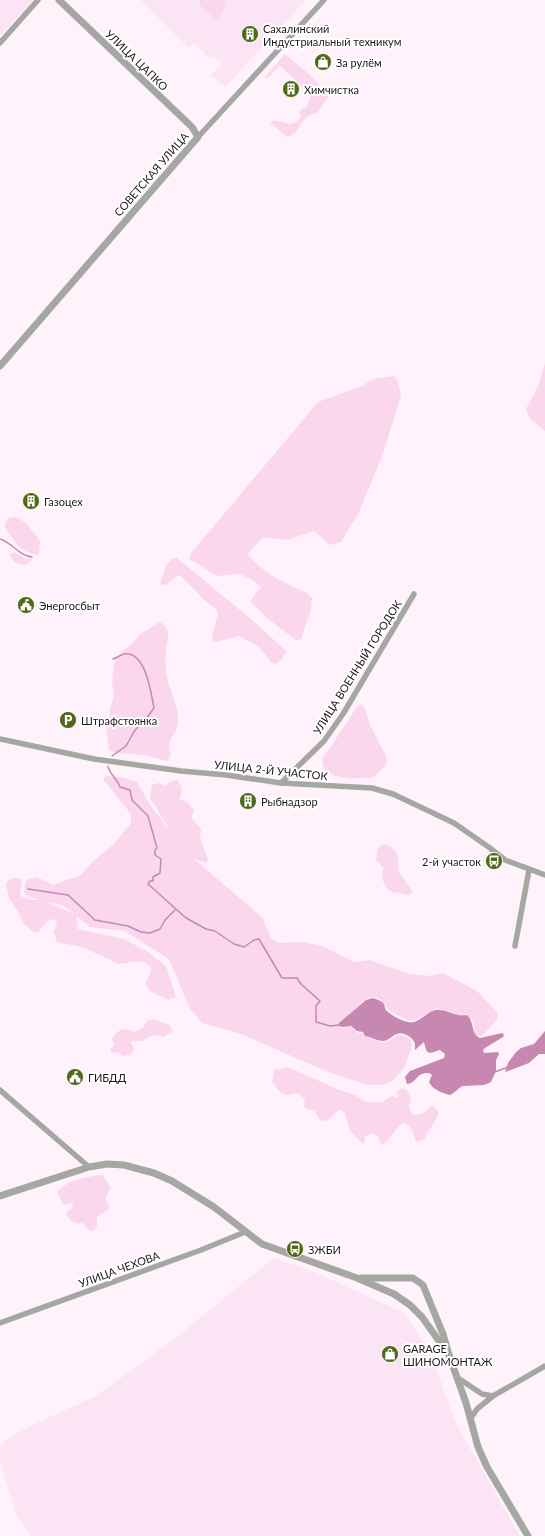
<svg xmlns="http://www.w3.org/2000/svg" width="545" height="1536" font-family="Lato,sans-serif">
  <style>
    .built { fill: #fbe4f3 }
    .green { fill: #fad7ed; fill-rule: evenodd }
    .water { fill: #c688b1 }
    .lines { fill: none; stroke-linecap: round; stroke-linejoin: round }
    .stream { stroke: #c688b1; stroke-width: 1.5 }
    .minor { stroke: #a5a8a2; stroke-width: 5.5 }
    .tertiary { stroke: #a5a8a2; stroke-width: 7 }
    .labels { text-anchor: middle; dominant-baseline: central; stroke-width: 4; stroke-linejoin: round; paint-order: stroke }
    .poi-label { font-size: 11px; fill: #1f191d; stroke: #fff; text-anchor: start }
    .street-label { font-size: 11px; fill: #1f191d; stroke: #fff }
  </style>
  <rect width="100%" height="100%" fill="#fff2fa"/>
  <!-- built -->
  <g class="built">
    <polygon points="0,0 33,0 0,36"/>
    <polygon points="141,0 306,0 225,87 211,75 222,64 213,55 210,59 194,43 189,48"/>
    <polygon points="274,1258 317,1273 404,1313 431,1354 456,1424 520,1536 30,1536 27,1529 17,1517 0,1461 0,1448 5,1441 26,1428 96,1396 174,1339"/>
  </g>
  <!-- green -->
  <g class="green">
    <path d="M200,0H225C225,8 224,16 215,19L200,5Z"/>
    <path d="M285,54L309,74L329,96L317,113C297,117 303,133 287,137L270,123L274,120L291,124L298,121L301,115L299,112L303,108L307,107L311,95L280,66L267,78H264Z"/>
    <polygon points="545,363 545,431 530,419 526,409 538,386"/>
    <path d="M394,376L398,382L401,396L383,454L359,512L341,542L330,545L314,531L287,540L263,537L248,554C262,574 286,583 307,593L312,598L311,609L301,639L296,640L267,618L251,602L254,595L261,587L252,580L240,574L217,576L189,559L192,552L318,402L362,386L373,379Z"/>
    <path d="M16,517L26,523L40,541L39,555C22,552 19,548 10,535C7,531 4,528 5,523L9,518Z"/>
    <path d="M14,552L26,559L31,558L32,560L26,565C18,564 13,563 10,554Z"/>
    <polygon points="173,558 177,558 257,624 287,652 281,660 276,664 272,663 259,647 239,636 217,642 213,641 212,636 218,614 217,610 204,600 182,577 178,575 165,585 160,584 166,565"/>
    <path d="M160,622C172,630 168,638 166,650C165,656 166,665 166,672C167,687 179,703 178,720C178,737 164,737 171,754L168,761L143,755L117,753L109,750L106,727L109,722L110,709L114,696L112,681L114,664L121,652L131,645L140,634Z"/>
    <path d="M361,704L365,708L370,725L385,754L387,761L385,766L372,778C357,778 319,782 323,758L357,707Z"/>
    <path d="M106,776L121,777L137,782L149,803L172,834L150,798L152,785L159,783L166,786L169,782L177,780C183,787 183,791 179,799L187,802L194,810L191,818L201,829L200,838L208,860L206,863L194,859L262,917L271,938L279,943L303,942L322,946L355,962L370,960L406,973L429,976L443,973L477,991L498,1013L497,1020L482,1036L475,1035L473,1021L467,1014L462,1015L435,1009L416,1020L410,1021C403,1018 396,1015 390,1011C383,1007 381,990 365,1000C356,1006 349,1016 339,1023V1026L342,1028L351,1027L358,1033H362C365,1036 366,1036 370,1038C374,1039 378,1041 382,1042C394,1044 396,1027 411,1040L412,1047L404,1068L393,1081L383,1085H368L328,1072L241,1034L202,1023L189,1007L169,959L125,931L90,927L76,916L78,929L124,939L148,952L166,966L176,997L168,1000L150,991L145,984L151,971L150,966L141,961L119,964L82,947L56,942V938L53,933L57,923L55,919L47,921L38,932H33L23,923L20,915L9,898L6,884C9,878 15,877 21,879L22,883L20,896L31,900H40L30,897L24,894L25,884L27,880L37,877L53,885L81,875L92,862L113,845L131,823V814L103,779ZM45,901L64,906L74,914Z"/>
    <path d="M384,844C398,848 400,858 398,871L413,892C408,898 406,894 400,893C397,892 395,893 393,892C383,888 381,877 383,868L376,860L378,848Z"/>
    <path d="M153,1019L170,1025L173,1032L164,1037L154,1035L142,1041H132L131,1043L134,1048L131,1055L123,1056L117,1052L114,1053L110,1052L111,1048L114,1045L112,1039C119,1029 123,1027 134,1032L143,1028L147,1021Z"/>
    <path d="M288,1067L337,1089L355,1095L366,1102H382L392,1096L398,1098V1095L396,1092C403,1085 410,1090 411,1099C411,1105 409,1100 409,1106C409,1109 412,1113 413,1115C423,1115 425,1112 432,1106L437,1109L439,1114L424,1139L419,1141H416C413,1134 411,1122 402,1123L383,1145L379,1142V1137L373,1133L365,1136V1141L363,1144L350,1131L345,1114L342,1110H339L328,1120L323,1121L319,1119L315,1111L306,1109L304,1106L305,1099L299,1094L295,1093C283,1099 279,1091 272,1082L274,1070Z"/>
    <path d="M99,1175H103L111,1188L105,1198L110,1208L97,1217V1226L94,1230L90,1231L83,1223C74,1224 71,1221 66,1215L69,1209H72L73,1205L70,1203L66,1205L63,1204L57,1191L68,1183L78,1179Z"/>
  </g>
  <!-- water -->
  <g class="water">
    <path d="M373,998C376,999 379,1000 382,1002C385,1004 384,1007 386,1010C391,1016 407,1024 414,1022C422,1020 428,1011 436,1010C447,1009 456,1017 467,1015C475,1022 470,1033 480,1038L502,1033L504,1035L503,1037L485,1048L483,1050L484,1053L498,1052L499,1054L496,1060V1071L491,1082L484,1085L462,1086L452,1094L450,1095C442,1093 433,1090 429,1082L432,1075L429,1073C416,1072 417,1083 407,1084L405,1077L410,1071L444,1058L445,1054L440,1050C427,1054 427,1055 424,1042L415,1050C415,1048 415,1046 415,1044C414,1038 403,1031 397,1034C392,1035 389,1041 383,1041C377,1041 372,1037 365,1036L363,1032L357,1031L351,1026L343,1027L339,1026V1023L366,1000Z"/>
    <polygon points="545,1031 545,1054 539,1054 529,1063 505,1072 508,1063 516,1052 521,1048 534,1044"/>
  </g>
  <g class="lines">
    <!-- stream -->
    <g class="stream">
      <path d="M0,539C13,543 19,556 32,557"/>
      <path d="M112,756L126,746L135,730L146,719L154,708C151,693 146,651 124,654C120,655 117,658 113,659"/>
      <path d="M108,766C109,774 117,778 120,787L130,790L132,800L148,816L157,848L155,850V855L161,859L160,873L153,877V881H150L148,884L186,918L206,929L215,931L234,944L244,947L254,940L259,939L282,978H297L301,984L320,1001L316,1006V1022L330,1026L339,1025"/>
      <polyline points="28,889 68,895 95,920 128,926 141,932 150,933 160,929 165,920 175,910"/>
      <polyline points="495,1072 508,1067"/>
    </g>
    <!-- minor -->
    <g class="minor">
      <polyline points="0,43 38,0"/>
      <polyline points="198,137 324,0"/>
      <polyline points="0,739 94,759 181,771 226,775 281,783 372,788 393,794 454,823 490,848 505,860 545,875"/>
      <polyline points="281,783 324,741 343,714 414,594"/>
      <polyline points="515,946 529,870"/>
      <polyline points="0,1090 89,1167"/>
      <polyline points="0,1323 201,1250 245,1232"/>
      <polyline points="458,1378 482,1394 493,1396 545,1366"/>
      <polyline points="471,1418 477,1409 493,1396"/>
    </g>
    <!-- tertiary -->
    <g class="tertiary">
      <polyline points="0,366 198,137 192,127 59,0"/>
      <polyline points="0,1196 89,1167 107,1164 124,1165 154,1173 172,1181 214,1207 262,1244 357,1278 394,1294 410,1305 422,1317 449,1355"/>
      <polyline points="361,1278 413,1278 423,1285 443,1334 449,1355 466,1403 478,1447 487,1467 528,1536"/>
    </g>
  </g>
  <!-- icons -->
  <defs>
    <g id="building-disc" transform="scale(0.9)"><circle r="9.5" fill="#4e691b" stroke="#fff"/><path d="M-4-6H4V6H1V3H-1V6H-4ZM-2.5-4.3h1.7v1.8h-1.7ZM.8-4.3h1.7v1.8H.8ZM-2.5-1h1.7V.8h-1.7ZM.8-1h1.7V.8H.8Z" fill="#fff"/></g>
    <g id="shop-disc" transform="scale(0.9)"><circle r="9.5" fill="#4e691b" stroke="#fff"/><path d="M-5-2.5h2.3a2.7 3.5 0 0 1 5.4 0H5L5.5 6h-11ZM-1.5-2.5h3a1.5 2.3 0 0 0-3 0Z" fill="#fff"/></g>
    <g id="civic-disc" transform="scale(0.9)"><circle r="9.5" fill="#4e691b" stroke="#fff"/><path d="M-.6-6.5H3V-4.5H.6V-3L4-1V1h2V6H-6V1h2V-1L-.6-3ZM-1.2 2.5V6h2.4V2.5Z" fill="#fff"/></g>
    <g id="parking-disc" transform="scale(0.9)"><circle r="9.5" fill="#4e691b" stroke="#fff"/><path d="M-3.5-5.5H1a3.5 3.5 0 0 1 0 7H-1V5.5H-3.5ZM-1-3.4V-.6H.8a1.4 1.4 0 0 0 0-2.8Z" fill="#fff"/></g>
    <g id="bus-disc" transform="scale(0.9)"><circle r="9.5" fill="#4e691b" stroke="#fff"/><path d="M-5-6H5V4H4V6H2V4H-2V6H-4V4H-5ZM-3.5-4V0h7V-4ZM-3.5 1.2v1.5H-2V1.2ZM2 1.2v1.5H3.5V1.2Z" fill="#fff"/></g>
  </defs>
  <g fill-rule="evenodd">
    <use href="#building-disc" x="250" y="34"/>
    <use href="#shop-disc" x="323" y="62"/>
    <use href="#building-disc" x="291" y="89"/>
    <use href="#building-disc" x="31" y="501"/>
    <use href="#civic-disc" x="26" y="605"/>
    <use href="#parking-disc" x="68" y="720"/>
    <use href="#building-disc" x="248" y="801"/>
    <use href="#bus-disc" x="494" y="861"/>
    <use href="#civic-disc" x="75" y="1077"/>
    <use href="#bus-disc" x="295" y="1249"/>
    <use href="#shop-disc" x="390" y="1354"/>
  </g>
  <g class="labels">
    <!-- poi labels -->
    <g class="poi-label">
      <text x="263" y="28">Сахалинский<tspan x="263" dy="13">Индустриальный техникум</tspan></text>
      <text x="336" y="62">За рулём</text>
      <text x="304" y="89">Химчистка</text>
      <text x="44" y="501">Газоцех</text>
      <text x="39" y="605">Энергосбыт</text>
      <text x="81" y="720">Штрафстоянка</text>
      <text x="261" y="801">Рыбнадзор</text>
      <text x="481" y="861" text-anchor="end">2-й участок</text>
      <text x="88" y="1077">ГИБДД</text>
      <text x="308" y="1249">ЗЖБИ</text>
      <text x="403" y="1348">GARAGE<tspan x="403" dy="13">ШИНОМОНТАЖ</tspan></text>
    </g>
    <!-- street labels -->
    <g class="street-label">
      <text transform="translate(137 60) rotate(44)">УЛИЦА ЦАПКО</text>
      <text transform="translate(151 174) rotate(-49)">СОВЕТСКАЯ УЛИЦА</text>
      <text transform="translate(357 667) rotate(-58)">УЛИЦА ВОЕННЫЙ ГОРОДОК</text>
      <text transform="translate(271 770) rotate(6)">УЛИЦА 2-Й УЧАСТОК</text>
      <text transform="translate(119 1269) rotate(-20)">УЛИЦА ЧЕХОВА</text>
    </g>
  </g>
</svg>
